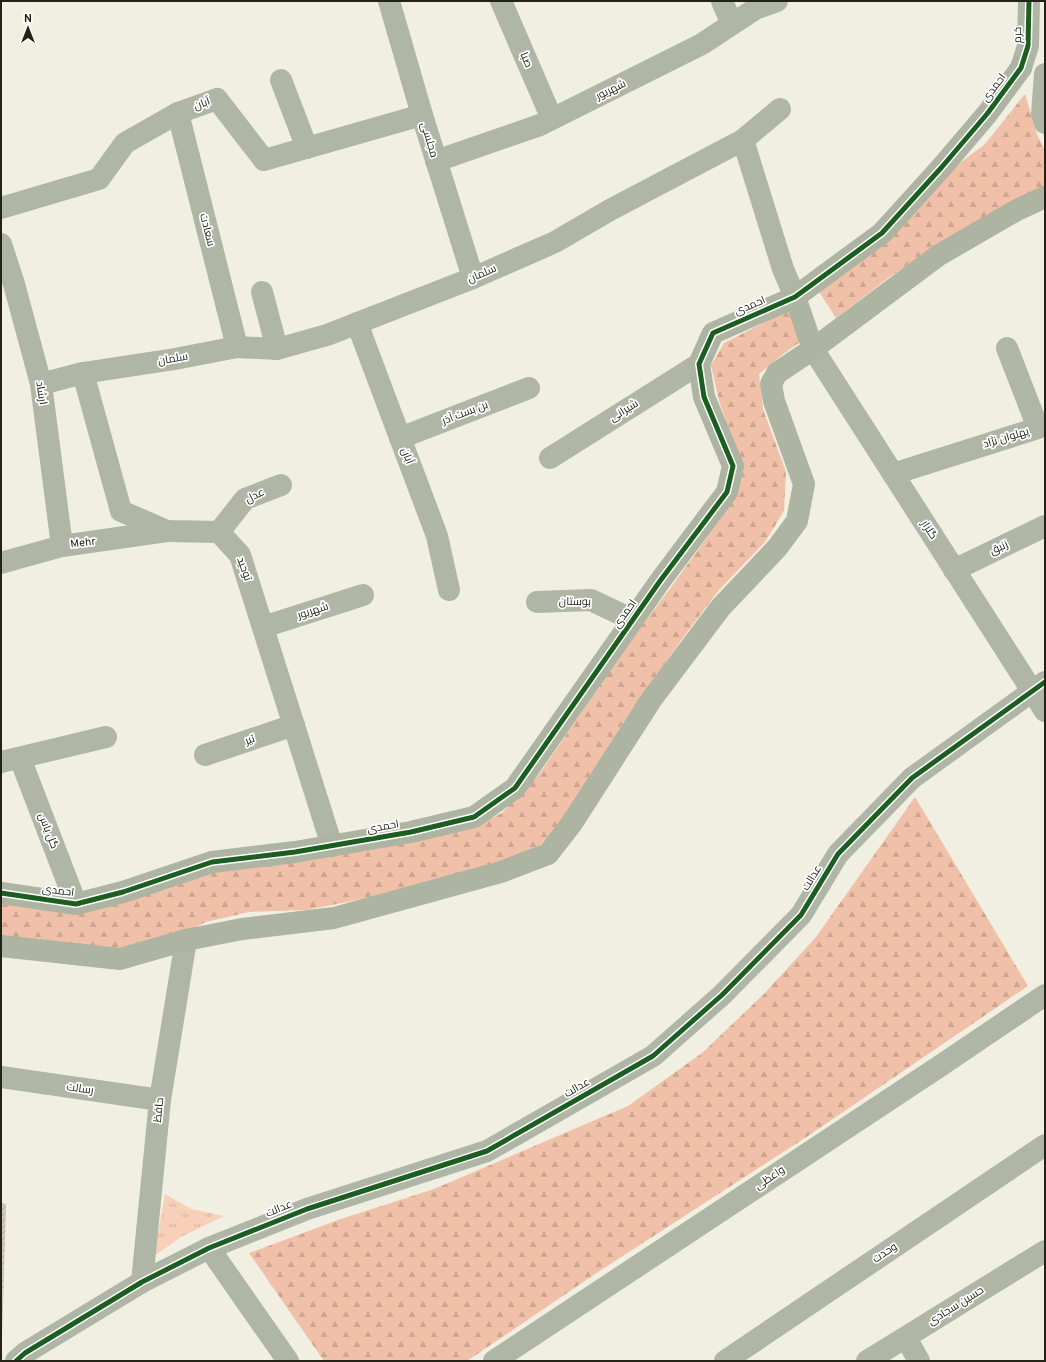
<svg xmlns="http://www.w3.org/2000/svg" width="1046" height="1362" font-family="Overpass,Cairo,sans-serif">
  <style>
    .grass { fill: url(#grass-tufts) }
    .forest { fill: url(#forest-firs) }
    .building { fill: url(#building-hatch) }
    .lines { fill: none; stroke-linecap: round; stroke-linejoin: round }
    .street { stroke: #afb6a6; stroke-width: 22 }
    .secondary { stroke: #adb4a2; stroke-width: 22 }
    .cycleway-casing { stroke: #fff; stroke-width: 8 }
    .cycleway { stroke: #1b5e20; stroke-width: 5 }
    .labels { text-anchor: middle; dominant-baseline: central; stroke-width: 3.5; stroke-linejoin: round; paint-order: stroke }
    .street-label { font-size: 11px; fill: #232218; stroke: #fff }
  </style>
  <defs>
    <pattern id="grass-tufts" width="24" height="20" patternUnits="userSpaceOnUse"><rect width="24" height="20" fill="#f8cfb8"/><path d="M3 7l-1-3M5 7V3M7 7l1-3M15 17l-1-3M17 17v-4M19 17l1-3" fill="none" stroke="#d4b19d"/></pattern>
    <pattern id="forest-firs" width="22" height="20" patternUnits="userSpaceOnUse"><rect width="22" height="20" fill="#f0c1a8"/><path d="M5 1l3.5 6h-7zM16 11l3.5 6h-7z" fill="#cea690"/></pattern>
    <pattern id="building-hatch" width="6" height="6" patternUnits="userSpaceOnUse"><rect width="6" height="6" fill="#d2c7b3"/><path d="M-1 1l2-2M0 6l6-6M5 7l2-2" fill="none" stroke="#b4ab99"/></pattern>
  </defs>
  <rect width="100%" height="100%" fill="#f1efe1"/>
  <!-- grass -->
  <polygon class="grass" points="165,1194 191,1209 224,1216 181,1237 154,1256"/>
  <!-- forest -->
  <g class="forest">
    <polygon points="1025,94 1037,134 1045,151 1045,187 935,246 887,279 836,318 818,290 944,175 985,144"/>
    <polygon points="801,304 817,330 783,354 759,374 763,409 786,472 784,511 765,542 719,590 682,639 628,715 558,826 540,845 494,866 368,898 306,910 249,912 206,922 157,946 95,949 1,940 1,902 75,912 212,865 381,846 467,830 502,813 540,773 631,640 672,586 733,501 732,437 719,401 711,365 724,343"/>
    <polygon points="915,797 1028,986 805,1138 595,1274 467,1361 324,1361 249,1253 341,1219 434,1189 628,1106 702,1053 764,994 816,937"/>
  </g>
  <!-- building -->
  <polygon class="building" points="1,1203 6,1204 2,1338 1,1338"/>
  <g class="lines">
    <!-- street -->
    <g class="street">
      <polyline points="389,1 422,115 473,278"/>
      <polyline points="501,1 552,119"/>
      <polyline points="722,1 732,24"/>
      <polyline points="1021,68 1028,46 1029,1"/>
      <polyline points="1045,74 1042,114 1045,123"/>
      <polyline points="281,80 307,148"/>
      <polyline points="178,113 237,347"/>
      <polyline points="743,140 783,269 795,297"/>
      <polyline points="436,161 540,125 702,44 755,9 777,1"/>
      <polyline points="1,208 99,179 125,143 178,113 217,99 264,160 422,115"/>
      <polyline points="1,244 14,284 41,384 62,546"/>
      <polyline points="262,292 277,349"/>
      <polyline points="357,323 437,536 449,590"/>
      <polyline points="813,349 1045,711"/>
      <polyline points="83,373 121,511 167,531 219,532 240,555 332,846"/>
      <polyline points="41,384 83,373 175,359 237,347 277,349 327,335 473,278 555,242 610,210 743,140 780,109"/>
      <polyline points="400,438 529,388"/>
      <polyline points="550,458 699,364"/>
      <polyline points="893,474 1038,428 1007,348"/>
      <polyline points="219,532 245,499 281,485"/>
      <polyline points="1,563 62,546 167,531"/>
      <polyline points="954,570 1045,526"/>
      <polyline points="537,602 591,600 633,620"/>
      <polyline points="263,627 363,595"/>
      <polyline points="205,755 294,725"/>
      <polyline points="20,758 76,904"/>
      <polyline points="1,762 106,737"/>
      <polyline points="1,1077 160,1100"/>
      <polyline points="209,1248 288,1361"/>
      <polyline points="142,1282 160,1100 186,940"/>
      <polyline points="906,1338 919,1361"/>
      <polyline points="16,1361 25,1353 142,1282 209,1248 307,1209 487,1151 653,1056 722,995 801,915 838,854 912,778 1045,682"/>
      <polyline points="494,1361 940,1066 1045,995"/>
      <polyline points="725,1361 1045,1145"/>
      <polyline points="867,1361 1045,1251"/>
    </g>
    <!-- secondary -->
    <g class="secondary">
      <polyline points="795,297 813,349"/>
      <polyline points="1,893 76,904 123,892 212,862 295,852 411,832 474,817 515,788 660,581 727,492 733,466 704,397 699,364 713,333 795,297 882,233 941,168 987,114 1021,68"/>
      <polyline points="1,946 120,959 186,940 242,929 334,918 501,872 548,854 572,823 651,700 721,607 777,548 797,521 804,484 774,401 771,384 777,373 813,349 939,255 1017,210 1045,197"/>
    </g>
    <!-- cycleway casing -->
    <g class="cycleway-casing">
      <g id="cycleway">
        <polyline points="1,893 76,904 123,892 212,862 295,852 411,832 474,817 515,788 660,581 727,492 733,466 704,397 699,364 713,333 795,297 882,233 941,168 987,114 1021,68 1028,46 1029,1"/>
        <polyline points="16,1361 25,1353 142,1282 209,1248 307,1209 487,1151 653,1056 722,995 801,915 838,854 912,778 1045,682"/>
      </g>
    </g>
    <!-- cycleway -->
    <use href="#cycleway" class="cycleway"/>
  </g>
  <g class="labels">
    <!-- street labels -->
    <g class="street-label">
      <text transform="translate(1018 35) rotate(-88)">خرم</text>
      <text transform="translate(526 60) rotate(67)">صبا</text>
      <text transform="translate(994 88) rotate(-53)">احمدی</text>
      <text transform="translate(611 90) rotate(-26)">شهریور</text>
      <text transform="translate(202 104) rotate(-20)">آبان</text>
      <text transform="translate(429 140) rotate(73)">مجلسی</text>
      <text transform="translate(207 230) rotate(76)">سعادت</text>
      <text transform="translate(482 274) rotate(-23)">سلمان</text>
      <text transform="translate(750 306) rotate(-23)">احمدی</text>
      <text transform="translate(173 359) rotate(-10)">سلمان</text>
      <text transform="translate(41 393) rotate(81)">ارشاد</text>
      <text transform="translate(624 411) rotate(-32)">شیرانی</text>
      <text transform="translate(465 413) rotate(-21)">بن بست آذر</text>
      <text transform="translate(1006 438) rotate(-17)">پهلوان نژاد</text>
      <text transform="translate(407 456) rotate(69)">آبان</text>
      <text transform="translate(255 496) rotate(-27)">عدل</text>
      <text transform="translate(929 530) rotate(57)">گلزار</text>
      <text transform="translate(83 543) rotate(-7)">Mehr</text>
      <text transform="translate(999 548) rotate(-25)">زنبق</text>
      <text transform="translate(244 569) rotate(70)">توحید</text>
      <text transform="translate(575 602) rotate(1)">بوستان</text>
      <text transform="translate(313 611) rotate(-18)">شهریور</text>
      <text transform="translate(625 614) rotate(-55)">احمدی</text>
      <text transform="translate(250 740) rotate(-19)">تیر</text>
      <text transform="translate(383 827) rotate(-10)">احمدی</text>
      <text transform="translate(48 831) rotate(69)">گل یاس</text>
      <text transform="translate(812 878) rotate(-59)">عدالت</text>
      <text transform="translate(58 891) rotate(7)">احمدی</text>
      <text transform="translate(577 1088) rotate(-30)">عدالت</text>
      <text transform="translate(80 1089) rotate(8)">رسالت</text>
      <text transform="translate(159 1110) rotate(-84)">حافظ</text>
      <text transform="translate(770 1178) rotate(-34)">واعظی</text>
      <text transform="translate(279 1209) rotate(-22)">عدالت</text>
      <text transform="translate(885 1253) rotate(-34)">وحدت</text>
      <text transform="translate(956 1306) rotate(-32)">حسین سجادی</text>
    </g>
  </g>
  <!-- border -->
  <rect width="1046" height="1362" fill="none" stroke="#232218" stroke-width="4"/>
  <!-- north arrow -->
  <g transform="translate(28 28)" stroke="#ffffff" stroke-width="3" paint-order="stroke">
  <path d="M0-3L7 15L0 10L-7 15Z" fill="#232218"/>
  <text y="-6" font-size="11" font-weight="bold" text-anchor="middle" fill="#232218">N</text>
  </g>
</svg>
